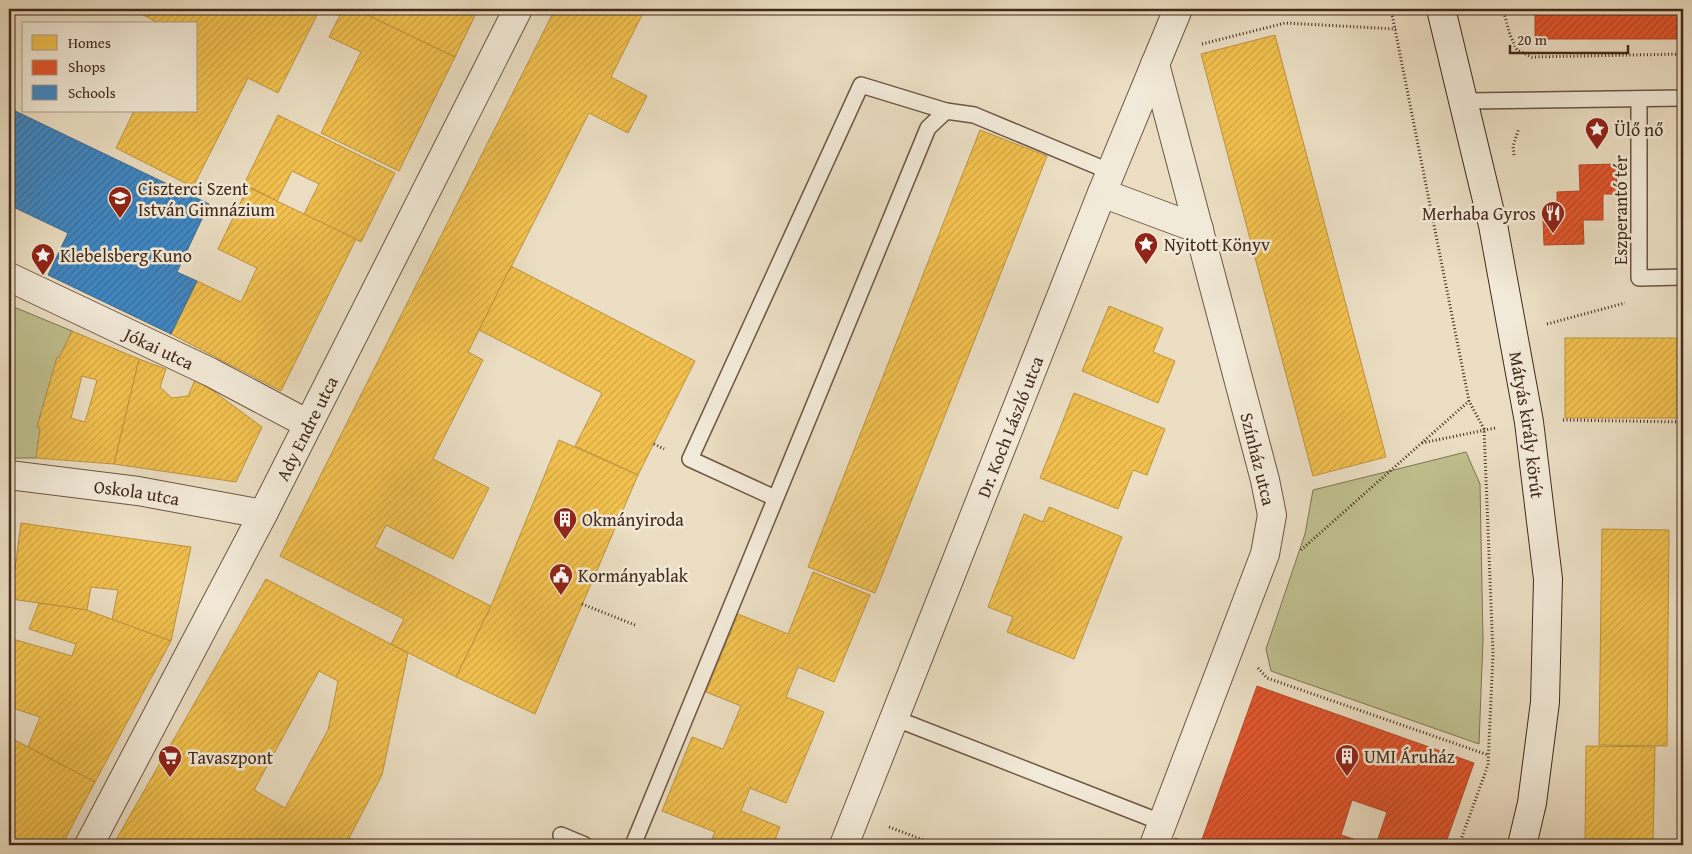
<svg xmlns="http://www.w3.org/2000/svg" width="1692" height="854" font-family="'Gentium Book Plus',serif">
  <style>
    .park { fill: #bfbf8e; stroke: #817454 }
    .homes { fill: url(#homes-hatch); stroke: #be933e; fill-rule: evenodd }
    .shops { fill: url(#shops-hatch); stroke: #b44928 }
    .schools { fill: url(#schools-hatch); stroke: #406c91 }
    .lines { fill: none; stroke-linecap: round; stroke-linejoin: round }
    .lane-casing { stroke: #6d5644; stroke-width: 18 }
    .street-casing { stroke: #6d5644; stroke-width: 30 }
    .secondary-casing { stroke: #432919; stroke-width: 30 }
    .path { stroke: #432919; stroke-width: 3; stroke-dasharray: 1 2.5; stroke-linecap: butt }
    .lane { stroke: #f2ead8; stroke-width: 15 }
    .street { stroke: #f2ead8; stroke-width: 28 }
    .secondary { stroke: #f2ead8; stroke-width: 28 }
    .labels { text-anchor: middle; dominant-baseline: central; stroke-width: 5; stroke-linejoin: round; paint-order: stroke }
    .poi-label { font-size: 18px; fill: #432919; stroke: #f2ead8; text-anchor: start }
    .street-label { font-size: 18px; fill: #432919; stroke: #f2ead8 }
  </style>
  <defs>
    <pattern id="homes-hatch" width="6" height="6" patternUnits="userSpaceOnUse" patternTransform="scale(1.25)"><rect width="6" height="6" fill="#f2c14e"/><path d="M-1 1l2-2M0 6l6-6M5 7l2-2" fill="none" stroke="#d1a644"/></pattern>
    <pattern id="shops-hatch" width="6" height="6" patternUnits="userSpaceOnUse" patternTransform="scale(1.25)"><rect width="6" height="6" fill="#e4572e"/><path d="M-1 1l2-2M0 6l6-6M5 7l2-2" fill="none" stroke="#ba4826"/></pattern>
    <pattern id="schools-hatch" width="6" height="6" patternUnits="userSpaceOnUse" patternTransform="scale(1.25)"><rect width="6" height="6" fill="#3f88c5"/><path d="M-1 1l2-2M0 6l6-6M5 7l2-2" fill="none" stroke="#366f9f"/></pattern>
  </defs>
  <rect width="100%" height="100%" fill="#ebdec3"/>
  <filter id="stains"><feTurbulence type="fractalNoise" baseFrequency=".004" numOctaves="4"/><feColorMatrix values="0 0 0 0 .2 0 0 0 0 .09 0 0 0 0 .02 0 0 0 .5 -.17"/></filter>
  <radialGradient id="worn" r=".72"><stop offset=".6" stop-color="#630" stop-opacity="0"/><stop offset="1" stop-color="#630" stop-opacity=".3"/></radialGradient>
  <!-- park -->
  <g class="park">
    <polygon points="9,305 72,331 59,358 57,358 37,427 40,428 36,458 9,458"/>
    <polygon points="1466,452 1480,484 1483,640 1479,744 1271,671 1266,649 1305,534 1313,490"/>
  </g>
  <!-- homes -->
  <g class="homes">
    <polygon points="131,9 320,9 278,93 248,78 193,187 116,148 134,111 196,111 196,24 161,24"/>
    <polygon points="343,9 355,9 455,57 399,171 321,133 361,52 329,37"/>
    <polygon points="355,9 478,9 455,57"/>
    <polygon points="555,9 645,9 611,77 647,96 628,133 589,113 468,352 483,360 433,459 489,488 453,559 386,525 375,547 491,606 456,677 391,644 404,619 280,556"/>
    <polygon points="1275,35 1386,457 1313,476 1201,54"/>
    <polygon points="278,115 395,173 361,242 304,214 319,184 292,171 277,201 244,184"/>
    <polygon points="980,130 1047,156 875,593 808,567"/>
    <polygon points="248,187 356,239 281,391 171,334 197,281 241,302 257,268 218,249"/>
    <polygon points="511,266 695,361 638,475 575,446 602,393 479,330"/>
    <polygon points="1109,306 1163,328 1153,352 1175,361 1158,403 1082,371"/>
    <path d="M72,331L139,359L114,464L36,458L40,428L37,427L57,357L59,358ZM82,376L97,380L85,422L71,418Z"/>
    <rect x="1565" y="338" width="118" height="80"/>
    <polygon points="139,359 166,369 160,387 172,398 188,396 195,380 208,387 262,427 236,482 114,464"/>
    <polygon points="1074,393 1165,429 1147,475 1133,470 1118,509 1040,478"/>
    <polygon points="559,440 638,475 535,714 456,677 491,606"/>
    <polygon points="1049,507 1122,537 1074,659 1007,632 1013,617 988,607 1024,514 1043,522"/>
    <polygon points="21,523 191,547 171,641 112,620 118,590 91,587 87,610 11,599"/>
    <polygon points="1602,529 1669,530 1667,746 1599,745"/>
    <polygon points="813,572 870,595 834,682 798,667 786,697 824,712 786,803 750,788 741,811 780,827 773,845 709,845 715,832 662,811 692,737 723,749 741,706 706,692 738,614 788,634"/>
    <path d="M266,579L408,653L382,775L349,838L368,845H113ZM319,671L338,681L328,730L285,808L254,790Z"/>
    <polygon points="39,603 87,610 171,641 95,782 28,747 40,717 9,707 9,638 72,656 76,644 29,629"/>
    <polygon points="9,737 95,782 62,845 9,845"/>
    <polygon points="1586,746 1655,747 1653,845 1585,845"/>
  </g>
  <!-- shops -->
  <g class="shops">
    <rect x="1535" y="9" width="148" height="30"/>
    <polygon points="1616,164 1617,194 1603,194 1603,220 1583,220 1584,244 1544,245 1543,218 1557,218 1557,192 1580,191 1579,165"/>
    <polygon points="1257,686 1474,763 1445,845 1376,845 1387,812 1352,800 1341,835 1372,845 1200,845"/>
    <polygon points="1175,838 1195,845 1172,845"/>
  </g>
  <!-- schools -->
  <polygon class="schools" points="9,108 209,204 177,272 197,281 171,334 48,275 68,233 9,205"/>
  <g class="lines">
    <!-- lane casing -->
    <g class="lane-casing">
      <g id="lane">
        <polyline points="1639,99 1639,278 1683,277"/>
        <polyline points="1465,101 1683,98"/>
        <polyline points="775,498 690,459 861,85 946,111"/>
        <polyline points="894,718 1163,823"/>
        <polyline points="561,835 585,845"/>
        <polyline points="633,845 928,128 946,111 974,115 1111,172"/>
      </g>
    </g>
    <!-- street casing -->
    <g class="street-casing">
      <g id="street">
        <polyline points="1102,193 1199,229"/>
        <path id="s1" d="M9,277L210,372L308,424"/>
        <path id="s2" d="M9,475L138,491L263,514"/>
        <path id="s3" d="M89,845L263,514L518,9"/>
        <path id="s4" d="M844,845L1102,193L1178,9"/>
        <polyline points="1154,845 1265,554 1272,515 1265,480 1155,64"/>
      </g>
    </g>
    <!-- secondary casing -->
    <g class="secondary-casing">
      <g id="secondary">
        <path id="s5" d="M1441,9L1493,225L1529,422L1548,579L1545,702L1532,803L1522,845"/>
      </g>
    </g>
    <!-- path -->
    <g class="path">
      <polyline points="1391,9 1469,401 1484,429 1493,654 1488,765 1459,845"/>
      <polyline points="1503,9 1510,35 1517,50 1532,57 1683,54"/>
      <polyline points="1202,44 1285,23 1396,29"/>
      <polyline points="1514,155 1513,146 1519,128"/>
      <polyline points="1547,324 1625,303"/>
      <polyline points="1563,420 1683,422"/>
      <polyline points="1422,443 1495,428"/>
      <polyline points="654,444 664,449"/>
      <polyline points="1301,550 1469,401"/>
      <polyline points="582,604 635,625"/>
      <polyline points="1258,668 1267,678 1488,755"/>
      <polyline points="889,827 937,845"/>
    </g>
    <!-- lane -->
    <use href="#lane" class="lane"/>
    <!-- street -->
    <use href="#street" class="street"/>
    <!-- secondary -->
    <use href="#secondary" class="secondary"/>
  </g>
  <!-- icons -->
  <defs>
    <g id="sight-pin" transform="scale(1.25)"><path d="M0 17L-7.5 6A9.5 9.5 0 1 1 7.5 6Z" fill="#8f2418" stroke="#f2ead8"/><path d="M0-6L1.8-2.2L6-1.7L2.9 1.2L3.7 5.4L0 3.3L-3.7 5.4L-2.9 1.2L-6-1.7L-1.8-2.2Z" fill="#fff"/></g>
    <g id="school-pin" transform="scale(1.25)"><path d="M0 17L-7.5 6A9.5 9.5 0 1 1 7.5 6Z" fill="#8f2418" stroke="#f2ead8"/><path d="M0-5L7-2L0 1L-7-2ZM-4 1L0 2.5L4 1V4Q0 6-4 4Z" fill="#fff"/></g>
    <g id="restaurant-pin" transform="scale(1.25)"><path d="M0 17L-7.5 6A9.5 9.5 0 1 1 7.5 6Z" fill="#8f2418" stroke="#f2ead8"/><path d="M-5-6h1v4h1v-4h1v4h1v-4h1v5L-1.5 .5V6h-2V.5L-5-1ZM5-6V6H3V1.5H1.5Q1.5-4 5-6Z" fill="#fff"/></g>
    <g id="building-pin" transform="scale(1.25)"><path d="M0 17L-7.5 6A9.5 9.5 0 1 1 7.5 6Z" fill="#8f2418" stroke="#f2ead8"/><path d="M-4-6H4V6H1V3H-1V6H-4ZM-2.5-4.3h1.7v1.8h-1.7ZM.8-4.3h1.7v1.8H.8ZM-2.5-1h1.7V.8h-1.7ZM.8-1h1.7V.8H.8Z" fill="#fff"/></g>
    <g id="civic-pin" transform="scale(1.25)"><path d="M0 17L-7.5 6A9.5 9.5 0 1 1 7.5 6Z" fill="#8f2418" stroke="#f2ead8"/><path d="M-.6-6.5H3V-4.5H.6V-3L4-1V1h2V6H-6V1h2V-1L-.6-3ZM-1.2 2.5V6h2.4V2.5Z" fill="#fff"/></g>
    <g id="supermarket-pin" transform="scale(1.25)"><path d="M0 17L-7.5 6A9.5 9.5 0 1 1 7.5 6Z" fill="#8f2418" stroke="#f2ead8"/><path d="M-6-5.5h2.5l.6 2H6L4.5 2H-2.5L-4.4-4H-6ZM-1.5 3.2a1.3 1.3 0 1 0 .1 0ZM3 3.2a1.3 1.3 0 1 0 .1 0Z" fill="#fff"/></g>
  </defs>
  <g fill-rule="evenodd">
    <use href="#sight-pin" x="1597" y="129"/>
    <use href="#school-pin" x="120" y="198"/>
    <use href="#restaurant-pin" x="1553" y="213"/>
    <use href="#sight-pin" x="1146" y="244"/>
    <use href="#sight-pin" x="43" y="255"/>
    <use href="#building-pin" x="565" y="519"/>
    <use href="#civic-pin" x="561" y="575"/>
    <use href="#building-pin" x="1347" y="756"/>
    <use href="#supermarket-pin" x="170" y="757"/>
  </g>
  <g class="labels">
    <!-- poi labels -->
    <g class="poi-label">
      <text x="1614" y="129">Ülő nő</text>
      <text x="138" y="188">Ciszterci Szent<tspan x="138" dy="21">István Gimnázium</tspan></text>
      <text x="1536" y="213" text-anchor="end">Merhaba Gyros</text>
      <text x="1164" y="244">Nyitott Könyv</text>
      <text x="60" y="255">Klebelsberg Kuno</text>
      <text x="582" y="519">Okmányiroda</text>
      <text x="578" y="575">Kormányablak</text>
      <text x="1364" y="756">UMI Áruház</text>
      <text x="188" y="757">Tavaszpont</text>
    </g>
    <!-- street labels -->
    <g class="street-label">
      <text transform="translate(1620 210) rotate(-90)">Eszperantó tér</text>
      <text stroke="none"><textPath href="#s1" startOffset="166">Jókai utca</textPath></text>
      <text stroke="none"><textPath href="#s5" startOffset="425">Mátyás király körút</textPath></text>
      <text stroke="none"><textPath href="#s4" startOffset="450">Dr. Koch László utca</textPath></text>
      <text stroke="none"><textPath href="#s3" startOffset="470">Ady Endre utca</textPath></text>
      <text transform="translate(1258 459) rotate(76)">Színház utca</text>
      <text stroke="none"><textPath href="#s2" startOffset="129">Oskola utca</textPath></text>
    </g>
  </g>
  <!-- margin -->
  <rect width="1692" height="854" fill="none" stroke="#ebdec3" stroke-width="30"/>
  <rect x="10" y="10" width="1672" height="834" fill="none" stroke="#432919" stroke-width="2.5"/>
  <rect x="15" y="15" width="1662" height="824" fill="none" stroke="#432919"/>
  <!-- legend -->
  <rect x="22" y="22" width="175" height="90" fill="#f2ead8" stroke="#ac9d8c"/>
  <rect x="32" y="35" width="25" height="15" fill="#f2c14e" stroke="#ac9d8c"/>
  <text x="68" y="48" font-size="15" fill="#432919">Homes</text>
  <rect x="32" y="60" width="25" height="15" fill="#e4572e" stroke="#ac9d8c"/>
  <text x="68" y="72" font-size="15" fill="#432919">Shops</text>
  <rect x="32" y="85" width="25" height="15" fill="#3f88c5" stroke="#ac9d8c"/>
  <text x="68" y="98" font-size="15" fill="#432919">Schools</text>
  <!-- scale -->
  <path d="M1510 45v8h118v-8" fill="none" stroke="#432919" stroke-width="2.5"/>
  <text x="1517" y="45" font-size="15" fill="#432919" stroke="#f2ead8" stroke-width="4" paint-order="stroke">20 m</text>
  <rect width="100%" height="100%" filter="url(#stains)"/>
  <rect width="100%" height="100%" fill="url(#worn)"/>
</svg>
